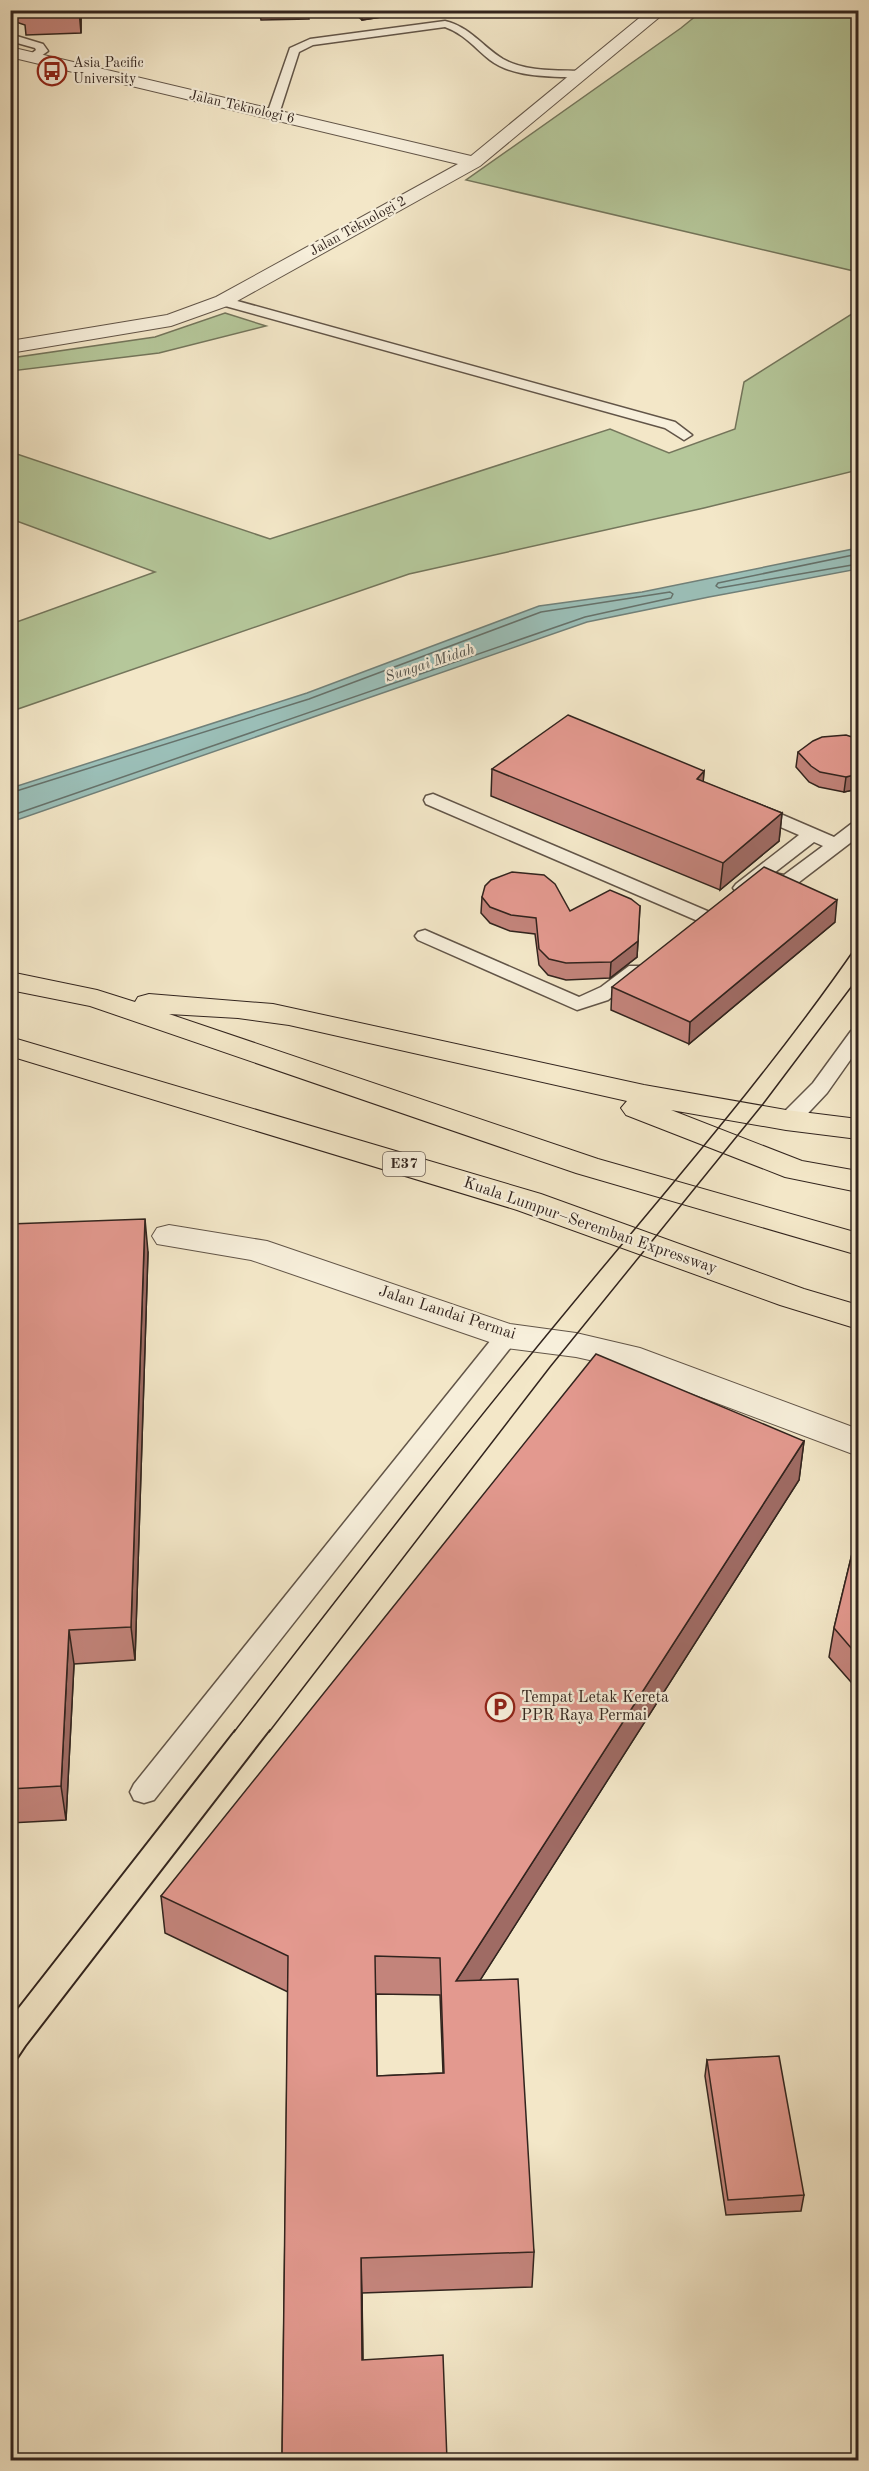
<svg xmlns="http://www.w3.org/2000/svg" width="869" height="2471" font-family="'Old Standard TT',serif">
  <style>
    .green { fill: #b5c79a; stroke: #74765c; stroke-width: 1.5 }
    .water { fill: #9bbfb8; stroke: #71817a; stroke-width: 1.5 }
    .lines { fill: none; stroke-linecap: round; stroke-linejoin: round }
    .shore { stroke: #66726b; stroke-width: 1.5 }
    .lane-casing { stroke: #625548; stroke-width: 3 }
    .street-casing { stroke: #625548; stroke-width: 2 }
    .highway-casing { stroke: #32241e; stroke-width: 2 }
    .lane { fill: #f7efdb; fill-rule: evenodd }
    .street { fill: #f7efdb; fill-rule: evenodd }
    .highway { fill: #f3e7c8; fill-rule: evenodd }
    .tram-far1 { stroke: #32241e; stroke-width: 1.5 }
    .tram { stroke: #32241e; stroke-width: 2 }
    .wall { fill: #c3847b; stroke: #32241e; stroke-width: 1.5; fill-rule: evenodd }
    .shaded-wall { fill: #9f6b64; stroke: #32241e; stroke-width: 1.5 }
    .building { fill: #e3998f; stroke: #32241e; stroke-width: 1.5; fill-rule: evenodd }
    .labels { text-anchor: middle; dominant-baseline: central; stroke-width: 4.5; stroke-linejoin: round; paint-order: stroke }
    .far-poi-label { font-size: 14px; fill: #32241e; stroke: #f7efdb; text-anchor: start }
    .far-street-label { font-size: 14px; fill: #32241e; stroke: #f7efdb }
    .far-water-label { font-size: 15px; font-style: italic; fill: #52524c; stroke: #f7efdb }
    .shield { fill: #f7efdb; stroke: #6d6157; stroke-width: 1.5 }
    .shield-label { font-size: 15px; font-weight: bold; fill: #32241e }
    .street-label { font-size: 16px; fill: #32241e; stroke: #f7efdb }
    .poi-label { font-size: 16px; fill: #32241e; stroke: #f7efdb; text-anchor: start }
  </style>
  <rect width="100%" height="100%" fill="#f3e7c8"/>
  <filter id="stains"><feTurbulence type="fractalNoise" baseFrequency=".00333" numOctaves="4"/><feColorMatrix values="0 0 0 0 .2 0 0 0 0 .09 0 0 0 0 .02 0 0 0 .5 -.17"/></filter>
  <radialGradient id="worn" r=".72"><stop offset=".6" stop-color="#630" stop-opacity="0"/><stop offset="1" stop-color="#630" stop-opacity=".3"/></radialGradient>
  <!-- green -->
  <g class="green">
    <polygon points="702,11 858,11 858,272 466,180 681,28"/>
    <polygon points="858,310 858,470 704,508 409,574 18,709 11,714 11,624 155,572 11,519 11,452 270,539 610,429 669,453 735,429 744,382"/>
    <polygon points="225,313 266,326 159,353 11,371 11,358 155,337"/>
  </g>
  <!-- water -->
  <polygon class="water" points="858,548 858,569 709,597 587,622 11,822 11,788 307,693 539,606 642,592"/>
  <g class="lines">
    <!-- shore -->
    <g class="shore">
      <polyline points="858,554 718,583 716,586 719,588 858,564"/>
      <polyline points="10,793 309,699 541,612 670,592 673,594 671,598 585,617 10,816"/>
    </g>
    <!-- lane casing -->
    <g class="lane-casing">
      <g id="lane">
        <path d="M445,21C470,27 482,46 503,59C526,72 556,70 582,71L588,74C581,80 570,77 561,77C537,76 510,75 490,60C475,48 463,33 445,27L313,45L299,52L279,114L273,118L267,114L290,48L310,39Z"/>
        <polygon points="10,34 43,44 48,51 37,59 29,59 27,57 36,50 35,48 10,41"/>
        <polygon points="223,297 675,422 692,435 684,440 665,428 218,304 216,301"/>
        <polygon points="433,794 712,913 715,917 712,921 698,921 426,804 424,800 426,796"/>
        <path d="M753,802L834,837L851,824L858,823V837L794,886L787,888L763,882L750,892H736L733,888L736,884L799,835L746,812L744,808L746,804ZM814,842L823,846L784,875L774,873Z"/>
        <polygon points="425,930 579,997 601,987 629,966 643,966 646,970 608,1000 577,1010 418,940 415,936 418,932"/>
        <polygon points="858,1029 858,1049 827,1093 795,1127 787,1129 779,1127 776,1122 779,1117 813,1083 851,1031"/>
        <polygon points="507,1328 515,1330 519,1336 515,1342 154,1800 144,1803 134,1800 130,1792 134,1784 499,1330"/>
      </g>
    </g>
    <!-- street casing -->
    <g class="street-casing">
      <g id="street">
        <polygon points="649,10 668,10 480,166 230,305 171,326 10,353 10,341 167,315 216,297 458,164 10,57 10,47 471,156"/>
        <polygon points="169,1225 267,1241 510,1324 576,1333 640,1348 858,1429 858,1456 621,1367 576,1357 507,1348 251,1260 157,1244 152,1236 157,1228"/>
      </g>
    </g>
    <!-- highway casing -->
    <g class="highway-casing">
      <g id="highway">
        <polygon points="10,972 97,990 135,1002 138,997 149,994 273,1004 644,1085 786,1110 858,1119 858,1139 786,1130 671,1110 802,1161 858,1171 858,1192 785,1177 626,1115 621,1108 627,1101 289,1025 238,1018 169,1014 598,1159 858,1233 858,1255 576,1173 90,1006 10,990"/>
        <polygon points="10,1037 541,1194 804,1289 858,1305 858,1329 780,1305 517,1210 10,1056"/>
      </g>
    </g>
    <!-- lane -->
    <use href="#lane" class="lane"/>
    <!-- street -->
    <use href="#street" class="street"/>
    <!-- highway -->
    <use href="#highway" class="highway"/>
    <!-- tram-far1 -->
    <g class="tram-far1">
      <path d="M234,1732C344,1590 454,1447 569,1308C668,1188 770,1072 858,944"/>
      <polyline points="269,1732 550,1367 763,1104 858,978"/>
    </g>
    <!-- tram -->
    <g class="tram">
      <polyline points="10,2018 235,1730"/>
      <polyline points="10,2070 26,2046 270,1730"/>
    </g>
  </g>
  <!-- wall -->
  <g class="wall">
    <polygon points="10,10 186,10 186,12 81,15 81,33 26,35 25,25 10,20"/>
    <polygon points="259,10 308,10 309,19 261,20"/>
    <polygon points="350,10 419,10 419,11 362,20"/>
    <polygon points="858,739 858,789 844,792 819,787 809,782 796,767 798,752"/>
    <polygon points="492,769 704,771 703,782 782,813 779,841 720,890 491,796"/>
    <polygon points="482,897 570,911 640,906 637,957 610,978 566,980 548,975 539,965 535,934 510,931 490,923 481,913"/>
    <polygon points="835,922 689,1044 611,1010 612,987"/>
    <polygon points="10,1224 148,1252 135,1660 74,1664 66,1820 10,1823"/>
    <path d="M804,1441L799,1480L480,1980L534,2252L532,2287L362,2293L363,2359L282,2460L288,1992L165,1933L161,1896ZM376,1994L440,1995L443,2073L377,2076Z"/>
    <polygon points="858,1529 858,1690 829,1657 834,1628"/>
    <polygon points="707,2060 804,2195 801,2211 726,2215 705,2076"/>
  </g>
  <!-- shaded-wall -->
  <g class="shaded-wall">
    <polygon points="79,10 81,10 81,33"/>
    <polygon points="362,10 419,10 419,11 362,20"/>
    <polygon points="704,771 702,798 697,779"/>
    <polygon points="858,774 858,789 844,792 846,777"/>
    <polygon points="782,813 779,841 720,890 723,863"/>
    <polygon points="837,900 835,922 689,1044 690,1022"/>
    <polygon points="638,941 637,957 610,978 611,962"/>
    <polygon points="145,1219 148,1252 135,1660 131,1627"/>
    <polygon points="804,1441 799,1480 456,2018 456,1981"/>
    <polygon points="69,1630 74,1664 66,1820 61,1786"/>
    <polygon points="361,2258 362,2293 363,2394 362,2360"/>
  </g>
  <!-- building -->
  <g class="building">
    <polygon points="568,715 704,771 697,779 782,813 723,863 492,769"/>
    <polygon points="846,735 858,739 858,774 846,777 820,772 811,766 798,752 813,741 822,737"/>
    <polygon points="764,867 837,900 690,1022 612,987"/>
    <polygon points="512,872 544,875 555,884 570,911 610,890 631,899 640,906 638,941 611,962 566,963 549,959 539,949 536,918 511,915 490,907 482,897 485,886 491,880"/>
    <polygon points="145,1219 131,1627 69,1630 61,1786 10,1789 10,1224"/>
    <path d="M596,1354L804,1441L456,1981L518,1979L534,2252L361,2258L362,2360L443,2355L447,2460H282L288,1956L161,1896ZM375,1956L440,1958L444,2073L377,2076Z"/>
    <polygon points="858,1529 858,1656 834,1628"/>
    <polygon points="779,2056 804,2195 728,2200 707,2060"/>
  </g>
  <!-- icons -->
  <defs>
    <g id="bus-ring" transform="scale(1.5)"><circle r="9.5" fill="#f7efdb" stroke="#8f2418" stroke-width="1.5"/><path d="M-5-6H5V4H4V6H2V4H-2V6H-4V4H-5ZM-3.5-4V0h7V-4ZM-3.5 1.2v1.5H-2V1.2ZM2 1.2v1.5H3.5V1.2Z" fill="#8f2418"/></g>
    <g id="parking-ring" transform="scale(1.5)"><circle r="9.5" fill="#f7efdb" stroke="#8f2418" stroke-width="1.5"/><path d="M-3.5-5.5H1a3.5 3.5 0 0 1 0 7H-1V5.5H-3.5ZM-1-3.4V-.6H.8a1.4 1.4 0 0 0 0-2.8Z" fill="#8f2418"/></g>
  </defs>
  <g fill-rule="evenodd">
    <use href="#bus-ring" x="52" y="71"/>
    <use href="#parking-ring" x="500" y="1707"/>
  </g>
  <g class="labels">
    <!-- far-poi labels -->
    <g class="far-poi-label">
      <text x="73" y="63">Asia Pacific<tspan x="73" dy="16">University</tspan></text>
    </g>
    <!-- far-street labels -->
    <g class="far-street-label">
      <text transform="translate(242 107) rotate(13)">Jalan Teknologi 6</text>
      <text transform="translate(358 226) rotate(-29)">Jalan Teknologi 2</text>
    </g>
    <!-- far-water labels -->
    <g class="far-water-label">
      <text transform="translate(430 664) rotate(-18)">Sungai Midah</text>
    </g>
    <!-- shield labels -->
    <rect class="shield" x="383" y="1152" width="42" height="24" rx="4.5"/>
    <g class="shield-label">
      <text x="404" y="1164">E37</text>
    </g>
    <!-- street labels -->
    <g class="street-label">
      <text transform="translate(590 1226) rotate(19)">Kuala Lumpur–Seremban Expressway</text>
      <text transform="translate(447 1313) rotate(18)">Jalan Landai Permai</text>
    </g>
    <!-- poi labels -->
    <g class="poi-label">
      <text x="521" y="1698">Tempat Letak Kereta<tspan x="521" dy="18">PPR Raya Permai</tspan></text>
    </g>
  </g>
  <!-- margin -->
  <rect width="869" height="2471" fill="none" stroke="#f3e7c8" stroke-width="36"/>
  <rect x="12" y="12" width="845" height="2447" fill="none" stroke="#32241e" stroke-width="3"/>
  <rect x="18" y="18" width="833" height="2435" fill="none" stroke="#32241e" stroke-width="1.5"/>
  <rect width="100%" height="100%" filter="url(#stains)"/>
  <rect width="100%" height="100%" fill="url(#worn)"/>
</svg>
